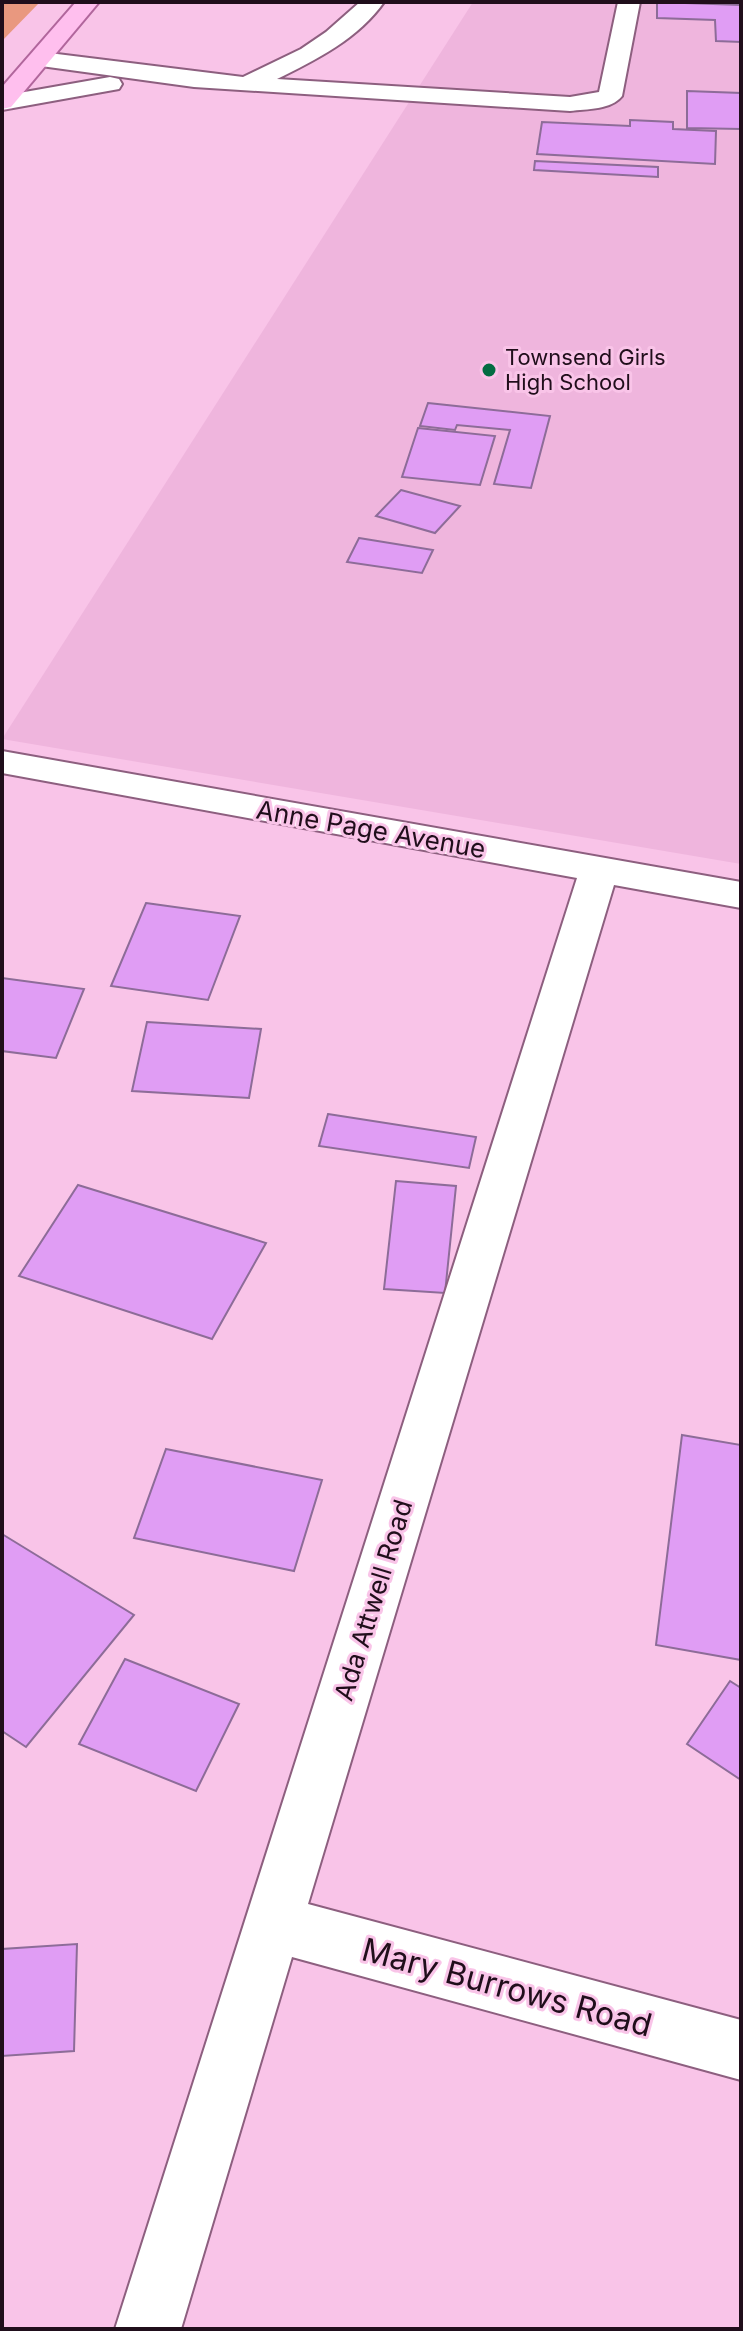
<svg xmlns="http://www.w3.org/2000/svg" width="743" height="2331" font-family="Inter,sans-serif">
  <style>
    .built { fill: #efb5dd }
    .green { fill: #e9987f }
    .building { fill: #e09df4; stroke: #8d6c98; stroke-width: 2 }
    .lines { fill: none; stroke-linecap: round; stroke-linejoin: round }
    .minor-casing { stroke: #8d5f7f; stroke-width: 4 }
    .major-casing { stroke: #b1669c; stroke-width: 4 }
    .minor { fill: #fff; fill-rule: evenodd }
    .major { fill: #ffbfee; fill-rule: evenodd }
    .poi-dot { fill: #036c42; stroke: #f9c4e8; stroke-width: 3 }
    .labels { text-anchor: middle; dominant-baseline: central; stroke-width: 6; stroke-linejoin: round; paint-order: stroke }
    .far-poi-label { font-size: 22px; fill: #200e1b; stroke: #f9c4e8; text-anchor: start }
    .street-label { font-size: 26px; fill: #200e1b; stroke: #f9c4e8 }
    .near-street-label { font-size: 32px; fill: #200e1b; stroke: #f9c4e8 }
  </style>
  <rect width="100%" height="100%" fill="#f9c4e8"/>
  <!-- built -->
  <polygon class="built" points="473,2 741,2 741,864 2,739"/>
  <!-- green -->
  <polygon class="green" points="2,2 40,2 2,41"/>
  <!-- building -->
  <g class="building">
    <polygon points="657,2 741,5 741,42 716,41 715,20 657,18"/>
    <polygon points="687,91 741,93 741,129 687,128"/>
    <polygon points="630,120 673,122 673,129 716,131 715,164 537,154 542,122 630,126"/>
    <polygon points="535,161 658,167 658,177 534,170"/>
    <polygon points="428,403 550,416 531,488 494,484 510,430 457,425 455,430 420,426"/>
    <polygon points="418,428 495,436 480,485 402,477"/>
    <polygon points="401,490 460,506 435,533 376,516"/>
    <polygon points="359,538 433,550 422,573 347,562"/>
    <polygon points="146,903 240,916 208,1000 111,986"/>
    <polygon points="2,978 84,989 56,1058 2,1051"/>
    <polygon points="147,1022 261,1029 249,1098 132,1091"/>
    <polygon points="328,1114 476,1137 469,1168 319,1146"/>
    <polygon points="396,1181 456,1186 445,1293 384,1289"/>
    <polygon points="78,1185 266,1243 212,1339 19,1276"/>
    <polygon points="682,1435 741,1445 741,1660 656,1645"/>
    <polygon points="166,1449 322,1480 294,1571 134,1538"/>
    <polygon points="2,1534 134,1615 26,1747 2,1731"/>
    <polygon points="125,1659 239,1704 196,1791 79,1744"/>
    <polygon points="730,1681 741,1688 741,1780 687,1744"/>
    <polygon points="77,1944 74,2051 2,2056 2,1949"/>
  </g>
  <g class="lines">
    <!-- minor casing -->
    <g class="minor-casing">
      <g id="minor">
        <path d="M360,2H384C359,38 316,60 277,79L570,97L599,92L618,2H640L622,96C611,110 587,109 570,111L194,87L41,66L33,64L29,59L33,54L41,52L243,77L301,49L326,32Z"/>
        <polygon points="110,77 119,79 122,84 119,89 2,110 2,96"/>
        <polygon points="2,751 741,882 741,908 614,885 308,1904 741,2020 741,2080 292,1957 181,2329 115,2329 577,878 2,773"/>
      </g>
    </g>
    <!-- major casing -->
    <g class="major-casing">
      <polygon id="major" points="76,2 99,2 11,107 2,109 2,87"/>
    </g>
    <!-- minor -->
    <use href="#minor" class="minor"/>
    <!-- major -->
    <use href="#major" class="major"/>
  </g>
  <!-- markers -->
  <circle class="poi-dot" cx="489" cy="370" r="8"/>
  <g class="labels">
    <!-- far-poi labels -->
    <g class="far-poi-label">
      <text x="505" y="357">Townsend Girls<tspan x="505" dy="25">High School</tspan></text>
    </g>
    <!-- street labels -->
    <g class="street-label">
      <text transform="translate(371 829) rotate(10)">Anne Page Avenue</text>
      <text transform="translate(373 1600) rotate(-73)">Ada Attwell Road</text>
    </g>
    <!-- near-street labels -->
    <g class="near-street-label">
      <text transform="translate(507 1987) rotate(15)">Mary Burrows Road</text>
    </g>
  </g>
  <!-- border -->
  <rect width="743" height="2331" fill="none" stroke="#200e1b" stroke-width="8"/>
</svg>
